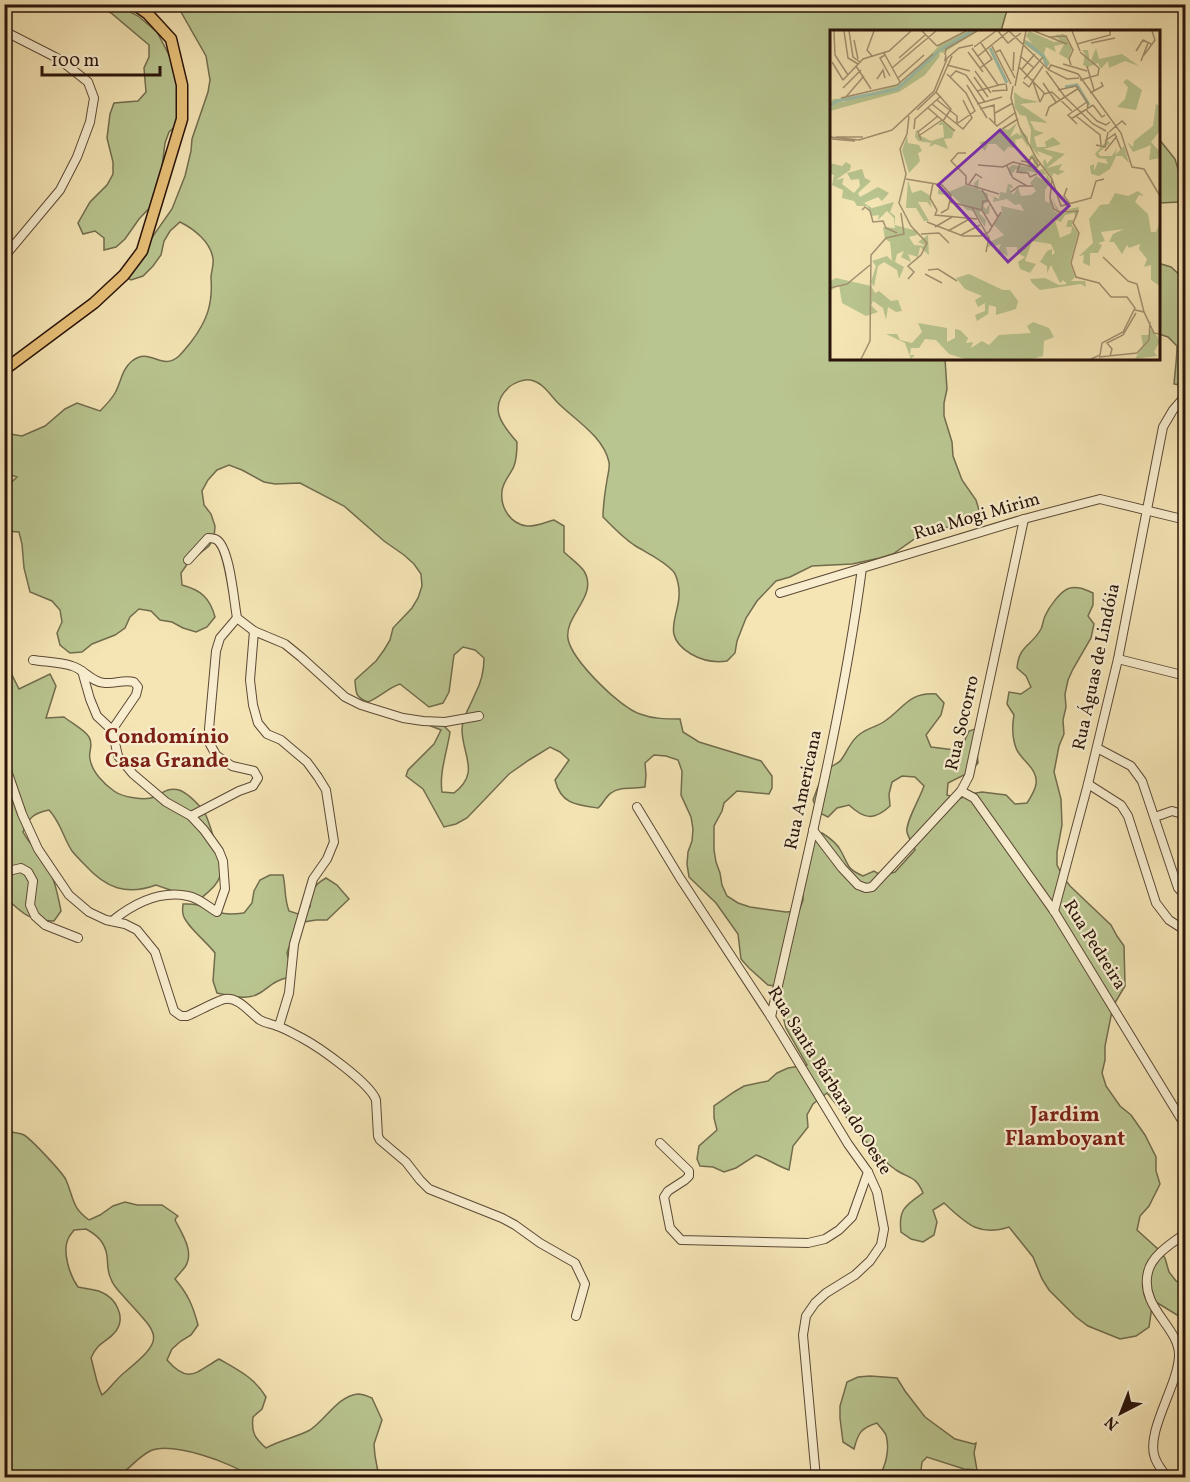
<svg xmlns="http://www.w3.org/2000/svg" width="1190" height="1482" font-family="Vollkorn,serif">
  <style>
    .green { fill: #b9c590; stroke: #716c4d; stroke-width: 1.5; fill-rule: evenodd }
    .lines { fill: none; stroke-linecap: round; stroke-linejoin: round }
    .minor-casing { stroke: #5c4835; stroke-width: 10 }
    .major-casing { stroke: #29130a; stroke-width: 13 }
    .minor { stroke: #f8eecf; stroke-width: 8 }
    .major { stroke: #eac27a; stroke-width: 10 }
    .labels { text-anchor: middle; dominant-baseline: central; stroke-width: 4.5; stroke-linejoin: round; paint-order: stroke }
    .street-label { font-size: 18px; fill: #29130a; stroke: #f8eecf }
    .quarter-label { font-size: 21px; font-weight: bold; fill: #7a1f14; stroke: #f8eecf }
    .inset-river { fill: none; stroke: #9dbfaa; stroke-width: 3 }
    .inset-road { fill: none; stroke: #a39171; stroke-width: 1.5 }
    .view { fill: #7b2cbf; fill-opacity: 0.15; stroke: #7b2cbf; stroke-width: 3 }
    .inset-edge { fill: none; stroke: #29130a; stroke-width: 3 }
  </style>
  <rect width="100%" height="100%" fill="#f5e5b5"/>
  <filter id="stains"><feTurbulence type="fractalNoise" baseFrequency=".00333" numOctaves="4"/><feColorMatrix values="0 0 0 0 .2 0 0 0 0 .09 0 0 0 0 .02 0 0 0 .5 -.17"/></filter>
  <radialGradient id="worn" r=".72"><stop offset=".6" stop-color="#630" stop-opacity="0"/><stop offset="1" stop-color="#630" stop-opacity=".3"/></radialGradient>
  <!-- green -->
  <g class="green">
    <polygon points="95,5 118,5 138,16 157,32 168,53 178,76 178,124 169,132 165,143 162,167 163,179 156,201 139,219 125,239 116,247 104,250 104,238 95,231 83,234 78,223 90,202 107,185 113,174 113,162 107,138 110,114 114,103 138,101 146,92 144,68 149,57 149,45 111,13"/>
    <path d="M177,5H1001L1007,10L1001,31L832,32V358L945,359L947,389L944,403V416L952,442L953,456L962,480L976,500L980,513L974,523L961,527L934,528L923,533L893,554L880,558L852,564L812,566L790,577L776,581L757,601L746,618L737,641L735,653L727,661C714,663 703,661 691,654C656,633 685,613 678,583C677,579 676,574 673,571C663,560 647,553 634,545C622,537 613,527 603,517C603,504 605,492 607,480C608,474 610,467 609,462C603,436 575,420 558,403C550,395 543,382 530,380C523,379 514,383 509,387C488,407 501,424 517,442C517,450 517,458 514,466C511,474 503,481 502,491C500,507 510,524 527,526C535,527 546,522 554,520L564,526V552C570,558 579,564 584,571C599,596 564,615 568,639C572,660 620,708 640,714C653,719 666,719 680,719L683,732L699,742L761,761L772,776V788L769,794L737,791L724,803L722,811L714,826V850L716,862L720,873L722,885L727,896L738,903L750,907L786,912L799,911L803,900V888L812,840L822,833C830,838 837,843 841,851C849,866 847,869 863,876L874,871L882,876L895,872L915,850C913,844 908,837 907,832C905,823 920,798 924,786L915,777L902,776L892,782L889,794L890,806C874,821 864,819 849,805L837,808L828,817L818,812L813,800C817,790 821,775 830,768C834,764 838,764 841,760C848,751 850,741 860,734C867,728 877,727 885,721C904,708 909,692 936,694L944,703L941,715L926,735L931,747L955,750L964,742L969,731L981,727L977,751L978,763L970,772L948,783L947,795L959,799L970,794L982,792L1006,795L1015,804L1027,803C1037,788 1041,778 1028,764C1024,759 1018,754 1016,748C1012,737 1012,726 1014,715L1007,704L1009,692L1021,694L1031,687L1026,676L1017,668C1019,645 1031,647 1041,629C1043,625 1043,620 1045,616C1049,607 1061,590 1070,588C1078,586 1086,590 1093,593V605L1088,616L1094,624L1091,638L1073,669L1068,680L1065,694L1066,707L1063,720L1064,734L1059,746L1054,772L1061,799L1062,825L1057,852V865L1063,877L1070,886L1111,925L1117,936L1124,946L1125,986L1113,1006L1105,1046V1060L1102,1073L1106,1086L1120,1106L1131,1115L1145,1135L1156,1157V1171L1160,1184L1149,1206L1140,1216L1137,1230L1158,1249L1165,1258L1169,1272L1176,1281L1185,1285V1320L1156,1302L1152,1306L1149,1327L1136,1336L1120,1339L1088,1326L1076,1317L1049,1290L1042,1279L1033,1257L1009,1227C978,1237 966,1223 944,1203L933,1210L937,1222L934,1235L923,1242L911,1239L901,1232C898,1209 906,1205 923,1193C916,1176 910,1179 896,1170C868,1150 849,1119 827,1093L813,1104L807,1115L808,1127L793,1146L789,1170C777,1166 768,1159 756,1155L736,1168L724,1172L713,1167L700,1166L697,1159L699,1146L717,1130L714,1118V1106L734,1092L744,1086L768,1081L777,1073L788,1068L807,1065L786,1028L775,986L768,985L749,968L741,959L738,934L716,903L689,877L687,864L688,852L692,841L693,829L691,817L681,795L682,771L678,760L666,756L654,755L645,763L646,775L645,787C635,789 620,786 611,793C606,796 603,804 598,808C576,805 561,804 555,780L569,760L560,752L550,747L529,760L509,774L467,818L456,824L444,827L423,789L406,776L408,770L434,744L441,730L431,726L441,723L450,732C447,752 439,773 442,792L454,793C481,772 462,756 462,729C462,717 471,705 475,694C481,683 484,671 484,658L475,650L463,647L454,655L449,692L443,703L429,707L400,684C388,688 380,697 368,702C355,697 356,693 355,680L376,661L384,650L390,640L393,628L412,608L418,598L422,586L421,574L414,564L404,555L384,541L344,506L300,483L275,484L264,482L242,470L229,465L217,470L208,480L202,491L204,505L211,514L215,526L214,538L209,546L188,563L181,573L182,585C201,590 210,598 215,617L207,627L196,632L183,628L172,622L160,620L151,611L139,609L130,617L125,628L115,635L92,644L82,652L70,653L60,645L57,633L62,622L60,610L52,601L30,592L24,568L22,544L19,532L5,531V488L17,477L5,473V432L10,434L22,436L45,426L65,409L77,403L100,411C106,405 111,400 115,393C121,382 122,369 132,361C150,346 161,372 179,356C183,352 187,347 191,342C207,321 213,304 211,278C211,272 214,265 213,259C211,242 194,229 180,222L170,231L164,241L161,255L153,266L143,276L131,280L125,276L172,209L185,176L191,151L192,139L208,92L210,80L206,56Z"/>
    <polygon points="1159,139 1175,159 1185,192 1185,200 1180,202 1159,203"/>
    <path d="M1158,263L1171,267L1182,277V290L1179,303L1185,312V386L1174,384C1175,371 1177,359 1177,346L1168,337L1159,334Z"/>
    <path d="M4,633L11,640L7,665L19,689L50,674L56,686L46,718L64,717C70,722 85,730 89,737C94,745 88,751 90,759C92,772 104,784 114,791C122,797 145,801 154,797C163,793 168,787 179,790C188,793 197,803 203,810C208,816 222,863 221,871C220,884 208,892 199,900L156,885C126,896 106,888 85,865C81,861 76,856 72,851C63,837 61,823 49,810C34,813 29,817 23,832C28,841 31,844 38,851C52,868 57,890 61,911L54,921C28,920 23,914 5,897Z"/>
    <path d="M270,875H283C286,888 284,898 289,911L301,915L310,907C311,891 312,886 326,878L337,885L349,899L327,920H316L304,922L291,941L287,953L294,982L293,984L286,978C270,982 269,989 256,995C246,1000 228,995 217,993L213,981L215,953C208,943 184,924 183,914C182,911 183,907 183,904C201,903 203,908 218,912C227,915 235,914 244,913L252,903L254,891L260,880Z"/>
    <path d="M11,1132C15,1133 20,1133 24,1135C31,1139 63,1173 66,1180C74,1198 71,1207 89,1220L100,1215L113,1206L125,1202L137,1205H162L178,1216L176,1218L175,1220C182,1234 195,1252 185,1267C182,1271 178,1275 175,1279C188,1294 193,1306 198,1325L191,1335L181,1341L172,1349L167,1360C189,1385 196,1372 219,1359C238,1370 255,1378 266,1397L262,1409L253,1417C251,1433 255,1438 266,1448C280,1440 297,1437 310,1430C326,1419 338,1396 358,1394C363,1394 367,1396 372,1398L382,1420L374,1444L375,1456L379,1477H251C233,1463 172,1441 150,1451C137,1458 129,1469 118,1477H8L4,1474V1135ZM86,1229C97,1235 105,1242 107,1256C108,1264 107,1272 111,1279C113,1286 120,1292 125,1298C158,1335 168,1337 125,1372C116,1379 110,1389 102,1395C96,1383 95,1371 91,1358C98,1341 107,1343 116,1331C126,1317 116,1298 101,1292C94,1289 85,1289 78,1287C70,1276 62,1252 68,1239C69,1236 72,1233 74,1230Z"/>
    <path d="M870,1376L897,1378L905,1391L925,1417L955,1439L974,1444L976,1443L974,1453L977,1470L964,1469L927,1457L922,1462L920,1477H879C886,1465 890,1449 886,1435C884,1431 880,1427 877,1423C861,1428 858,1433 854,1449L843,1442L840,1418V1406L847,1382L858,1377Z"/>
  </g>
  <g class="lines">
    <!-- minor casing -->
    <g class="minor-casing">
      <g id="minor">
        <polyline points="4,31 59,59 88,82 94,98 90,122 77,157 60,190 4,257"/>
        <path d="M188,560L208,538C211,538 214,538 217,540C230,549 234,602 237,618L254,631L285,644L301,657L345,697L361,705L403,718L423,721L445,722L479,716"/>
        <polyline points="780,593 1024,519 1100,499 1186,520"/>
        <polyline points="254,631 250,680 253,705 258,723 267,734 281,740 307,762 318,777 326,790 334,842 327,859 313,879 294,944 289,993 279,1026"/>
        <polyline points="1118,659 1186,676"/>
        <path d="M33,660C46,662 60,662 72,666C84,669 92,683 105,683C115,684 124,679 134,682L138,687L136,695L112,730L118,756L133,774L166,802L191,816L204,830L219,851L223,861L225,889L217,912C207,906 199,898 188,896C160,890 133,904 112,921"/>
        <polyline points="82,671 90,699 97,716 112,730"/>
        <polyline points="1097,748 1131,766 1142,781 1178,888 1186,896"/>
        <path d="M4,762L22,814L38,849L69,895L89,912L106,920L125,924L137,930L155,952L174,1011L181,1016H187C195,1013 218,1000 225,999C239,997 250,1013 260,1020C265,1023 272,1024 277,1026C286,1029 294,1034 302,1038C319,1047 370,1083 376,1100L378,1136L380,1140L406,1162L420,1180L429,1189L502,1218L515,1225L540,1243L575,1263L585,1284L576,1316"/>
        <polyline points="1088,784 1121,805 1128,816 1156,903 1169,920 1186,931"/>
        <polyline points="961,791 974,798 1054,911 1186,1127"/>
        <polyline points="637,807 680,878 771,1017 848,1144 868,1172 877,1192 884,1229 881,1245 870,1261 855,1275 826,1293 815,1303 806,1316 803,1335 816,1478"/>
        <polyline points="191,816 239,791 253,786 258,778 254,771 232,766 216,755 210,744 209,729 216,651 220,638 237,618"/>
        <polyline points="1155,817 1172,811 1186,815"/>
        <polyline points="813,830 842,868 858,885 866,888 872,887 961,791 969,776 1024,519"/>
        <polyline points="4,872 21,868 28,872 33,881 30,905 35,916 45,925 78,938"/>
        <polyline points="1054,911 1088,784 1118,659 1163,427 1173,410 1186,395"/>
        <path d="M771,1017C804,868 842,719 862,568"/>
        <polyline points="660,1143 689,1171 689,1176 685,1180 668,1191 664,1197 670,1228 681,1240 808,1243 825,1239 839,1230 852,1217 868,1172"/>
        <path d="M1168,1478C1163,1472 1158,1466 1155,1458C1145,1432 1178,1386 1179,1356C1180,1327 1139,1308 1148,1272C1152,1255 1172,1243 1186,1233"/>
      </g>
    </g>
    <!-- major casing -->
    <g class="major-casing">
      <polyline id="major" points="4,370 94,303 124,275 142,251 182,119 182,85 171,39 148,14 134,4"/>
    </g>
    <!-- minor -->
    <use href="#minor" class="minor"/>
    <!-- major -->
    <use href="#major" class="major"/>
  </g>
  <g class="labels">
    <!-- street labels -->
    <g class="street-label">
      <text transform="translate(977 517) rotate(-16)">Rua Mogi Mirim</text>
      <text transform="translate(1097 667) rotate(-78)">Rua Águas de Lindóia</text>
      <text transform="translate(963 723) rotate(-77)">Rua Socorro</text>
      <text transform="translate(804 790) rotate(-78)">Rua Americana</text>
      <text transform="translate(1094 945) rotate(58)">Rua Pedreira</text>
      <text transform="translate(829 1081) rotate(58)">Rua Santa Bárbara do Oeste</text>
    </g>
    <!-- quarter labels -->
    <g class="quarter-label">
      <text x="167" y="737">Condomínio<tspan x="167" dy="24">Casa Grande</tspan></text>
      <text x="1065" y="1115">Jardim<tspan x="1065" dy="24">Flamboyant</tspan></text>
    </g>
  </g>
  <!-- overview -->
  <g transform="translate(830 30)">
    <rect width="330" height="330" fill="#f5e5b5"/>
    <path d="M138,1H148L113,23L109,22L110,26L95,45L69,62L0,81L4,73L17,71H7L0,74L3,69L28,68L72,53L110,15ZM199,1L224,12L231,11L225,5L234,4L242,19L238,29L229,24L234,14L224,16L226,22L216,17L214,24L220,33L216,38L212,27L194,14L193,9L202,13L196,6ZM266,18L269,29L292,24L309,36L295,31L279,38L278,31L271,39L268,33L258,37L253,35L255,24L252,20H258L260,33ZM297,49L312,60L306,80L287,77L295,69L298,57L293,52ZM184,62L192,68L209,72L190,74L218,93L200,91L205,100L214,103L204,107L207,117H216L215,112L223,107L231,114L214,119L235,124L217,138L232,134L229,140L235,141L228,145L223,143L222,147L214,137L213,131L215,129L217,134L223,127L207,121L211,128L200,116L201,100L196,86L190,85L185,78ZM326,74L330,76V101L321,112L330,122V128L319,130L321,115L303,122L297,112L303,117L304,111L323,96ZM112,91L124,100L122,108L114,109L118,119L105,114L99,117L101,113L88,111L85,107L86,101L89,99L87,103L93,112L89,105L101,111L114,107L113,95H108ZM187,93L180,107L187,103L191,106L189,98L198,107V117L192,108L185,110L186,118L178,117L174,122L166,114H158L155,121L151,117L150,112L161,110L172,98L178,100ZM77,106L78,113L89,115L92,121L88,123L90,131L79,143L72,120ZM277,110L280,113L268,123L270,126H282L287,118L285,125L294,116L299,133L292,126H286L280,139L269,146L261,144L260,136L264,134V141L268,132L278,134L276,129L268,128L265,124ZM200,118L208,131L207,141L213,139L221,151L215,160V171L219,173L220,168L224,181L230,184L246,180L227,181L222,168L229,181L249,177L246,188L244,183L235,185L231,192L225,190L230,208L241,203L242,197H236L238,190H243L242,195L248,203L240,233L245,247L241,251H255L256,257L251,254L210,260L202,253L200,249L215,248L229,255L237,254L233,250L230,253L221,235L217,243V236L210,232L217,221L222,219V225L225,223L221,214L202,211L195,231L206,234L200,243L190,239L188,232L195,227L187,223V217H176L178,226L168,221L171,214L158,217L160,212L174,205L164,195L172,182L171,176L194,181L190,174L185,175L177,169L163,172L164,167L158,164V172L152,175L156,179L160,173L159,184H154L153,179L149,183L156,190L155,197L144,181L137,180L123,166L108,164V159L116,163L135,155L145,158L144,153L149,149L148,159L169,169L170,162L176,163L178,154L182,155L183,159L179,157L183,165L188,157L191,166L201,165L206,161L200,153L206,146L217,152L216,145L198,141L191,144L186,139L180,146L178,139L182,135L199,137L195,130L204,134L202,127L197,129L203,124ZM16,132L21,135L20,140L6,150L14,148L12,154L24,163L30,156L29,149L21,150L17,143L32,139L35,148L41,151L28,163L30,167L48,157L59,163L52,171L48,167L34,173L42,178L64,172L60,182L65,186V195L87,201V205L79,207L84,215L96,216L88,212L98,205L99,225L90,217L88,227L78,224L81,232L71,227L74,221L67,224L65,232L74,237L69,249L67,240L54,232L48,236L44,257L41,252L46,236L42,231L57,226L62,231L60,212L55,209L53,197L65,198L64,188L57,181L48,190L49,185L42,186L37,176H27L24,171L12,168L13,160L2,155L4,145L0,144V133L12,136ZM78,150L82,163L91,160L99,165L102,178L97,172H88L99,191H94L86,178H76ZM308,161L314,166L309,165L305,172L318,184L321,202H326L330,192V256L321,250V235L314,237L317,229L309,219L310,214L299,218L297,215L292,224L284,212H279L283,204L294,199L271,202L275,211L268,213L272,215L268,223H260V236L253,233L254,225L249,226L263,213L259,189L270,175L279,174L285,163L298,166ZM139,244L173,260H180L188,271L186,279L166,285V277L159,275L158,284L147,291L145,285L155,281V273L148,277L145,270L152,266L135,259L126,248ZM6,248L41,256L45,263L49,261L61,271L68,270L72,281L66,282L58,277L56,290L53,278L43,271L41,275L48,282L36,286L12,273L9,255L0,261V251ZM203,292L219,298L224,307L214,311L213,326L202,329H135L119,324L106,310L95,309L89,318H81L80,325H85L81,329L75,313L56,304H67L70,310L82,313L92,302L88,293L117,298V312L125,308V299L130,300L138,308L136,313L143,312L141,318L152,311L159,315L169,305L201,303L197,296ZM321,298L330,311L324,322L327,326L305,329L313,315L311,305H319Z" fill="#b9c590"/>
    <path class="inset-river" d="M196,12L213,26L217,36M160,18L177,53M110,20L142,1M235,57L247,55L259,75M0,76L7,71L67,59L109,21"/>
    <path class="inset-road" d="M4,1L5,25L18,45M14,1L18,28L28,34M19,1L23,27L30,32M92,1L107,16M168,1L178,13L191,3M179,1L219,40L237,49L249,48M204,1L237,14M242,1L250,21M218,7L236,6L243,20L239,29L241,35M24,10L28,29M261,13L285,8M247,14L280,5V1M107,16L136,1M162,16L181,54M144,17L166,1M142,18L168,55L175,54M306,21L313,10L321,14M138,22L153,42M166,22L170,20L185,48M250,22L269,38M54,23L70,52M55,25L50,28L60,46M115,25L116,19L147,1M116,25L115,30L129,18L143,15M314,25L325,10L322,1M42,26L37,20L44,1M148,26L179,1M190,26L204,38M69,28L95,5M311,31L318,13M2,32L13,50M233,34L257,41M117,35L140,41M26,36L41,59M257,36L264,60M189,37L215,64M62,38L106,1M150,38L162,29L151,13M192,39L205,24M218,40L221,35L248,44L291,103L302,137L314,139L330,166M145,41L161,63M183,41L184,22M216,41L235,67L263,94L276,101M117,44L136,63L145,81L128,93M120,47L126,41L136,45L155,72M144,47L158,67M68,48L94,25M47,49L53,40L55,48M194,49L213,27M202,49L210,72M13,50L33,29L59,21L81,1M250,50L268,45L269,38M193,52L199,57L213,36M213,53L226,72M137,55L157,88M183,56L181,68L189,96L207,129M185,56L196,1M13,58L31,40M228,60L246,56L258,73L257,81M147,61L169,55M162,61L177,60L176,54M106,62L121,79L113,91M260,63L273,56L271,52M11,68L67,55L103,24M15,68L34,46M107,70L127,86V94M210,72L214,64L222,62L242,81M102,74L133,99L142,88L133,70M147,74L172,67M263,75L272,87L275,85M98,78L125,101M150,79L164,75L165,94M87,80L106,62L122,26M257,81L267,91L276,95L280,92M165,83L183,73M216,86L219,77L249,58M246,86L270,105L271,115M159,88L167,96L186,82M241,89L263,75M247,94L238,85L257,72M84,99L85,89L111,66M172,99L188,89M279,102L292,91L296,95M77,104L70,119L76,144L69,173L81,196L97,213L91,225L78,236L84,242L78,249M77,104L79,86M90,105L112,90M0,107L29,110L62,100L104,61L117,29M6,107H33M2,109L25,111M91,110L88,102L108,86M275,111L285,104L291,119M266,115L275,117L278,102M275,121L287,106M136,123H128L121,131L136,146V154L169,164M207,129L222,149L220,168L224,179L229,182L248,181L243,193L249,203L241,233L246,247L269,253L281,267H297L305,278L293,302L272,313L270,325L261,329M191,131L198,132L202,127L208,135M190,134L187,142L198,143L200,147L207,144M148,135L173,137L183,132L206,138L210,134M177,136L183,148L197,156M76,149L112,155L121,165L118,179L111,183M222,149L231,176L261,168L266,151L274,149M103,153L100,168L107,180L105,185L147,189M139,154L146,144L152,148M237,158L234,166L240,174M152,160L168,187M181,162L189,156H203M158,171H153L152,180L162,197M120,172L152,180M142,178L159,208L156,222M32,180L35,177L40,181L43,192L53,191L56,198L67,203M97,192L133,206H151L159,202L171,182M105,197L122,187M118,201L141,188M91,204L109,203L119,213M131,205L150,195M273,227L298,251L307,254L314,282M98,240L108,239L127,251M95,244L112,253M0,258L17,254L40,235M305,280L314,282L324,303L330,304M280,326L282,319L277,313L293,305L306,283M269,327L307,323L319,310L320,292M31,329L40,311L41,225L56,208L74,204L71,183"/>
    <path class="view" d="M170,100L239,176L178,232L108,155Z"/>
    <rect width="330" height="330" class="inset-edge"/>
  </g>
  <!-- margin -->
  <rect width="1190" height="1482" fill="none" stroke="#f5e5b5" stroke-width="24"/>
  <rect x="6" y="6" width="1178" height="1470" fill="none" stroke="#29130a" stroke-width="3"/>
  <rect x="12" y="12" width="1166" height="1458" fill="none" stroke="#29130a" stroke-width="1.5"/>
  <!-- north arrow -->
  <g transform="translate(1121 1413) rotate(222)" stroke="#f8eecf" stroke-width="4.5" paint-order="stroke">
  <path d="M0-4.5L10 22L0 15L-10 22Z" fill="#29130a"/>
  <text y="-9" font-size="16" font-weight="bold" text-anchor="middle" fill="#29130a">N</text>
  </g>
  <!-- scale -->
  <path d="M42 66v9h118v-9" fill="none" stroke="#29130a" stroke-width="3"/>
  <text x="51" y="66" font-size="18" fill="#29130a" stroke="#f8eecf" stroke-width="4.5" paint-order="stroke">100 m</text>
  <rect width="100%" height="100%" filter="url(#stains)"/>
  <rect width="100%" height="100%" fill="url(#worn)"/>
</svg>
